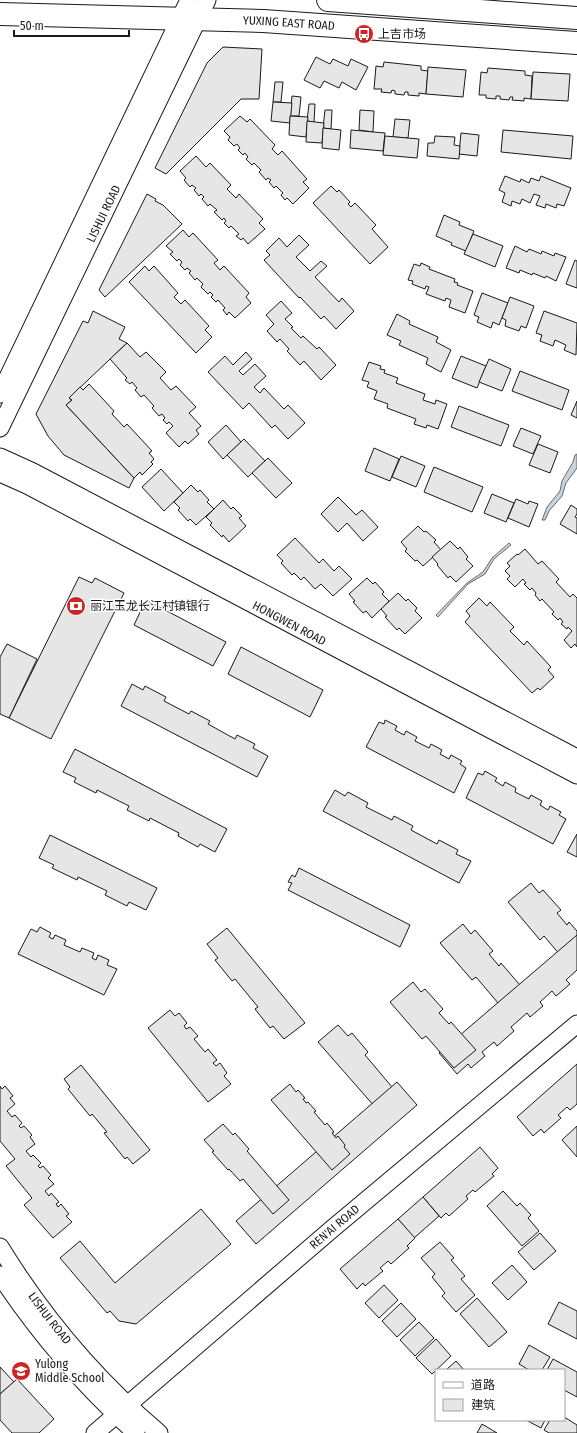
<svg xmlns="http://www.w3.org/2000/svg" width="577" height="1433" font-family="'Fira Sans Condensed','Noto Sans SC',sans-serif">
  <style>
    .water { fill: #c6d2dc; stroke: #6a6a6a }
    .building { fill: #e6e6e6; stroke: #1a1a1a }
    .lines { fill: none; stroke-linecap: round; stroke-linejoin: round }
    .minor-casing { stroke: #1a1a1a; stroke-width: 19 }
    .major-casing { stroke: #1a1a1a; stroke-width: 24 }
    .minor { stroke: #fff; stroke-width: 17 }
    .major { stroke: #fff; stroke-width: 22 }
    .labels { text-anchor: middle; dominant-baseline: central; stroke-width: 3; stroke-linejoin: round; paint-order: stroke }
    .street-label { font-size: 12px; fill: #1a1a1a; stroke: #fff }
    .poi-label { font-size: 12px; fill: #1a1a1a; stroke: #fff; text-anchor: start }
  </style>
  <rect width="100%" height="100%" fill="#fff"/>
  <!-- water -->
  <g class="water">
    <polygon points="577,454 577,468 566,483 562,496 549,511 545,520 542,520 547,507 560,491 562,481 573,462 575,455"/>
    <polygon points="509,543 511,545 494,559 485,574 468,584 438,617 436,615 467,583 483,572 492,558"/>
  </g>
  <!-- building -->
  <g class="building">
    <polygon points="223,47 262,49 259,99 241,99 166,174 155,168 207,63"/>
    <polygon points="316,57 330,64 333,59 348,66 351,59 368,67 356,90 342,82 339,88 324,81 320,88 304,80"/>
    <polygon points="384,62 421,66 421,70 428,71 426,94 419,93 419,96 408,95 408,92 405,92 404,95 395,94 395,91 392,90 391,93 381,92 382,89 374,89 376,66 383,67"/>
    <polygon points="428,67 466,70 463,97 426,94"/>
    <polygon points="488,68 525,71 525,75 532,76 531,99 524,98 524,101 512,100 513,97 510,97 509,100 500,99 500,96 496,96 496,99 486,98 486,95 479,95 481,72 487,73"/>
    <polygon points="533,72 570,74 568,101 531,99"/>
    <polygon points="275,82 283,82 281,102 273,102"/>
    <polygon points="292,96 301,97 299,116 290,116"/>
    <polygon points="273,102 292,103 290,123 271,121"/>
    <polygon points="309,104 315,104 314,122 307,121"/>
    <polygon points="325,110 332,110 331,129 323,128"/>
    <polygon points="360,110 374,111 373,132 359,130"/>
    <polygon points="240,116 247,122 250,119 275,145 272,149 278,155 282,151 307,179 303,182 309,188 293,204 287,198 285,200 281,195 283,193 276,186 274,188 269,182 271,180 268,178 266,180 259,172 261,170 254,163 252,165 246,159 248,157 245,153 243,155 238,150 240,148 237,144 234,146 228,140 230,137 224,131"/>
    <polygon points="290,116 308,117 306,137 289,135"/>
    <polygon points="395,119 410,120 408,138 393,137"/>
    <polygon points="307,121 324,123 322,143 306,142"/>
    <polygon points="323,128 341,130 339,150 322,148"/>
    <polygon points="351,130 385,133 383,151 350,148"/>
    <polygon points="503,130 573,136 571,159 501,152"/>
    <polygon points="461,133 479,135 477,156 459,154"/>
    <polygon points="385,136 419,139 417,158 383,155"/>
    <polygon points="435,136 455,137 454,145 460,146 459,159 427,156 428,143 434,143"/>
    <polygon points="196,156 206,167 210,163 231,185 227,189 236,198 239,194 263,219 259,223 265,229 248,244 243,238 241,240 236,236 239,234 231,226 229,228 224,223 226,221 224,218 222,220 214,212 217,210 210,204 208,206 202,199 204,197 201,194 199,196 194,190 196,188 192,185 190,187 184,180 186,178 180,171"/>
    <polygon points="505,176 520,182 521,179 529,183 531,178 539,181 541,176 571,188 564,206 557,204 556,208 546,204 545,208 536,205 540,196 534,194 530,203 522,199 520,204 512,201 511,206 502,202 505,193 499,190"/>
    <polygon points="331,186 337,192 339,190 350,202 348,204 351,207 355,203 376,225 372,229 388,247 370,264 313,203"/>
    <polygon points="147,194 156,199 155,201 163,205 182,224 105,297 99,290"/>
    <polygon points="444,215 460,222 459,225 474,231 466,251 451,245 452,243 436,236"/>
    <polygon points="183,230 189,237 193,233 218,260 214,263 220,270 224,266 249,293 246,297 251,303 235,318 229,312 227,315 223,310 225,308 218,300 216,302 211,297 213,295 210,292 208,294 201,287 203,284 197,278 195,280 189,273 191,271 187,268 185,270 180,265 182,262 179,259 177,261 170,254 173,252 166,246"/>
    <polygon points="473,234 503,246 495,267 464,254"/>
    <polygon points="299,235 309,245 296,257 310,271 321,261 327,266 315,277 339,302 342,298 354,311 336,329 324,316 321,319 300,297 299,298 264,260 270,255 266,251 279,238 287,247"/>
    <polygon points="515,246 527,252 529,249 541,254 542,251 554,256 555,253 566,257 556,281 546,276 545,278 533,273 532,275 520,270 519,273 506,268"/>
    <polygon points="575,260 577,261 577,288 566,284"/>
    <polygon points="421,263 430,267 429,269 455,279 454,282 458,283 457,285 473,291 465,313 449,307 451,300 446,298 445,301 426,294 429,287 426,286 425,289 412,284 413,281 408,280 414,264 420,266"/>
    <polygon points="145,266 149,271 154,266 178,293 174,297 181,304 185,300 209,326 205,330 212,337 196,353 129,282"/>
    <polygon points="482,293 508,303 499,325 493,322 491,328 477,322 479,317 474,315"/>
    <polygon points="510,297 534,306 526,328 521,326 519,331 505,326 506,320 502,318"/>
    <polygon points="281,301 292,313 285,319 293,327 291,328 301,338 303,336 317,349 319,347 336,365 321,380 304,361 300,365 287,351 289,349 280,339 277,342 267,331 274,324 266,315"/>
    <polygon points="93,311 125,327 119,339 127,343 69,398 72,400 66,405 134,478 129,488 64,455 48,436 36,414 83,321 88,323"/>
    <polygon points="544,311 577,323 576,355 564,350 566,345 555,340 553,346 540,341 542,335 536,333"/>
    <polygon points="397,314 410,321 409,324 438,337 436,342 451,350 441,372 426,364 428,358 399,345 401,341 387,335"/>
    <polygon points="127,343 140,357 146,352 166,372 160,378 171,390 176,386 196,407 189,413 201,426 196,430 199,434 188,444 185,441 179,447 166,433 173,426 169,422 167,424 163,420 165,418 162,414 159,416 152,408 154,406 144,395 141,397 135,390 137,388 132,382 130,384 125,380 127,378 110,359"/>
    <polygon points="246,352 252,359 239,371 243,375 255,364 266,376 254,387 260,393 264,388 284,409 288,405 305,423 288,439 275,425 272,428 249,403 243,409 208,372 225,356 233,365"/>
    <polygon points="461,356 486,366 477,388 452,378"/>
    <polygon points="489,359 511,369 502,391 479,382"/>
    <polygon points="369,362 381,366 380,369 385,370 384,373 398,378 396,383 425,394 423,400 435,404 436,400 447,404 438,429 427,425 426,428 414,424 416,419 387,408 388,404 374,399 377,391 367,387 369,382 362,380"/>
    <polygon points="520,371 569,390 562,410 512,391"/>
    <polygon points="89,384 114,411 112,414 124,427 127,424 152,451 149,453 154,459 151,462 153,464 142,475 140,472 134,478 66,405 72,400 69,398 80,387 83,390"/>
    <polygon points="577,401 577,418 571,415"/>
    <polygon points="459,406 509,425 501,446 451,427"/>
    <polygon points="226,425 241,442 223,459 208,442"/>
    <polygon points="521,428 541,436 533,454 513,446"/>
    <polygon points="244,439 265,461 248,477 227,455"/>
    <polygon points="538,444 558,452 550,473 529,465"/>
    <polygon points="374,448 399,459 390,481 365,471"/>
    <polygon points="401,456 425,466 416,487 392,477"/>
    <polygon points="268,458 292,483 276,498 252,473"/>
    <polygon points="434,467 483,487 472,512 424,492"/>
    <polygon points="161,469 183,493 164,511 142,487"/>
    <polygon points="191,485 198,492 200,490 209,500 207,502 214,509 196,525 190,519 188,521 178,510 180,508 174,502"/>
    <polygon points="492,494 514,503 506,522 484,513"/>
    <polygon points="338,497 356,515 362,510 378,527 363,541 347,523 338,532 321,514"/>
    <polygon points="516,499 528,504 529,501 538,504 529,527 508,518"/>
    <polygon points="223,500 231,509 233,507 242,516 239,518 246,526 229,542 223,535 222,537 210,525 212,523 206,517"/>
    <polygon points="571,505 577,509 577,514 575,517 577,518 577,534 560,524"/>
    <polygon points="418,526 424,532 426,531 436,540 434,542 441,550 423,566 417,560 415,561 405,551 407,549 401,542"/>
    <polygon points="295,538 319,563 323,559 334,571 339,566 352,579 333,596 321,584 315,589 304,577 301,580 294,573 292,575 281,563 283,561 277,555"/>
    <polygon points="450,541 458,549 460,547 468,557 466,559 473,566 456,582 450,576 448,578 437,565 438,564 432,557"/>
    <polygon points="525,549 538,564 542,561 559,579 556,582 570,597 573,594 577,598 577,647 575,644 571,648 564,640 572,631 568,627 567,629 561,624 563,622 560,618 558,620 552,614 554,612 542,599 540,601 535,595 536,593 532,588 530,590 524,584 526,583 523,579 515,587 507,579 510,576 505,571 510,566 507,563 517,554 518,555"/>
    <polygon points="79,577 92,583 95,578 124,593 51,739 9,718"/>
    <polygon points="367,578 373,584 375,582 384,592 382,594 389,601 372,618 366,611 363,613 353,602 355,601 349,594"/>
    <polygon points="398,593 406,601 408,599 417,608 415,611 422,618 405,634 399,628 397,630 385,617 387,616 381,609"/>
    <polygon points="479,598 487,606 490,602 514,627 510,631 524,645 527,641 551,667 548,670 554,677 540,690 538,688 532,693 465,622 470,616 466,611"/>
    <polygon points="146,600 226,642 213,666 134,625"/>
    <polygon points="7,644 37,659 9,718 0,714 0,657"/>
    <polygon points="241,647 323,690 310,717 228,674"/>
    <polygon points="132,684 143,690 145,686 166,697 164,701 189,714 191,711 210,721 208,724 235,739 237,735 255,744 253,748 268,756 257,777 121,706"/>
    <polygon points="385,720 397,726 395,730 404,735 406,731 417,737 415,741 429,748 431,744 442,750 440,754 449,759 451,755 462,761 460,764 466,768 454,793 366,747 379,722 384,724"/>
    <polygon points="75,749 227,829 215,852 200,844 198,847 178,836 179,833 150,818 149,821 127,810 129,806 97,790 96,793 74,782 76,778 63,772"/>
    <polygon points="485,771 497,778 495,781 503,786 505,782 516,788 515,792 529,799 531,795 542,801 540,805 548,810 550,806 561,812 559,815 566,819 553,844 466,798 478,773 483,775"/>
    <polygon points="335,790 345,796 348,792 368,803 366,807 392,820 394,816 413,826 411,830 437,844 439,840 458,850 456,854 471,861 459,883 323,811"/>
    <polygon points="577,834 577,857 567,852"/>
    <polygon points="50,835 157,888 146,910 129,902 127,906 105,895 107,891 78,877 77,880 52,868 54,865 39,858"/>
    <polygon points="299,868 410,925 400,947 288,890 292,883 288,882 292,875 295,877"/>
    <polygon points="531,883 539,893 543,890 561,910 557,913 567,925 569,922 577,931 577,965 572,969 544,936 540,940 508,902"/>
    <polygon points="463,924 471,934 475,930 493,951 489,954 499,966 501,963 525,991 504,1010 476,977 472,980 440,943"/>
    <polygon points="40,927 51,933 49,937 53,939 55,935 66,940 64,945 80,952 82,948 94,953 92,958 96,960 98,955 109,960 107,965 117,969 104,995 18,954 31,929 37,932"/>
    <polygon points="227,928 305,1023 284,1039 273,1026 270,1028 255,1009 258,1007 235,979 232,981 215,960 218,958 207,944"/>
    <polygon points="577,935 577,970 566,980 570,984 556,996 552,991 540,1002 543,1006 530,1017 527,1013 511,1027 514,1031 497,1046 494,1042 482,1052 485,1056 471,1068 468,1064 457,1074 439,1053"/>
    <polygon points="413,982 421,992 425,989 443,1009 439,1013 449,1024 451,1022 476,1050 454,1068 426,1036 422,1039 390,1002"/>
    <polygon points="170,1010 175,1016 179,1013 187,1023 184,1026 186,1029 190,1027 198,1036 194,1039 205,1052 208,1049 217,1060 213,1063 216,1066 220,1063 227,1073 224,1076 231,1084 208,1102 148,1028"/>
    <polygon points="338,1025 348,1036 352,1033 368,1052 365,1055 408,1106 389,1123 318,1042"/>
    <polygon points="577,1064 577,1104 570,1110 567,1107 558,1115 561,1118 544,1133 541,1129 533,1136 517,1117"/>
    <polygon points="81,1065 150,1150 133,1164 127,1157 125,1159 104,1133 107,1132 92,1114 90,1116 68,1089 70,1087 64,1079"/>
    <polygon points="397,1082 417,1105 256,1244 236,1221"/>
    <polygon points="290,1084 296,1092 298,1090 305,1098 303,1099 306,1103 308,1102 316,1111 314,1112 325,1125 327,1123 334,1132 332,1133 336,1138 338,1136 345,1145 344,1147 350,1154 332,1170 271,1100"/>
    <polygon points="0,1086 2,1089 5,1086 13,1096 10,1098 15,1104 7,1111 12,1117 15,1115 22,1123 19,1126 21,1128 24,1126 32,1135 30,1137 35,1144 26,1151 31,1157 33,1155 41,1163 38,1166 40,1168 43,1166 51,1175 48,1178 54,1184 45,1191 49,1196 51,1193 59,1202 56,1204 58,1207 61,1204 69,1214 66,1216 72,1222 53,1238 24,1205 32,1198 6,1166 15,1159 0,1141"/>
    <polygon points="223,1124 233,1135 235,1133 249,1149 247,1151 289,1200 273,1214 243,1179 240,1181 229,1169 228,1170 212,1152 214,1151 204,1140"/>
    <polygon points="577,1126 577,1157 562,1140"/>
    <polygon points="480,1147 498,1168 492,1174 494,1176 475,1192 473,1190 466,1196 468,1199 449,1216 446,1213 441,1218 423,1197"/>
    <polygon points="503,1191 517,1206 520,1203 531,1215 528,1218 539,1231 522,1246 487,1206"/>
    <polygon points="423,1197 439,1216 414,1238 398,1219"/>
    <polygon points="201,1209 231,1244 136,1324 119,1321 110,1311 107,1313 60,1258 80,1241 115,1283"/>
    <polygon points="398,1219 415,1238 407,1246 409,1248 391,1264 388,1261 380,1268 383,1271 365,1286 363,1283 357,1289 340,1269"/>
    <polygon points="540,1233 556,1251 534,1270 518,1252"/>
    <polygon points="440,1242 454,1258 451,1260 465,1276 461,1279 475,1295 456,1312 442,1296 445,1293 432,1277 435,1274 421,1258"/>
    <polygon points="512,1265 527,1282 508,1300 492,1283"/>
    <polygon points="384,1285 398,1300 379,1318 365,1303"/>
    <polygon points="477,1298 507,1332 489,1347 460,1314"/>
    <polygon points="559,1302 577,1311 577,1339 548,1324"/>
    <polygon points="401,1303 416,1319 397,1337 382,1321"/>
    <polygon points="419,1322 434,1338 415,1356 400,1340"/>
    <polygon points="436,1339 451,1356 432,1374 416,1358"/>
    <polygon points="529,1345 550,1357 542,1370 529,1370 519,1364"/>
    <polygon points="553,1359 577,1372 577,1397 564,1390 564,1370 547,1370"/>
    <polygon points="456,1361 464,1370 446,1370"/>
    <polygon points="0,1367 14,1382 0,1394"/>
    <polygon points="17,1379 54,1419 39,1433 12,1433 0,1420 0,1394"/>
    <polygon points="564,1417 577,1425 577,1433 549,1433 544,1430 550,1420 564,1420"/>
    <polygon points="526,1420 545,1420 541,1428"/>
    <polygon points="482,1424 497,1433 477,1433"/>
  </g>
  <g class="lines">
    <!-- minor casing -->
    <g class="minor-casing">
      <g id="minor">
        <polyline points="0,394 189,0"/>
        <path id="s1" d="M0,428L207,0"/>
        <polyline points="0,457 33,472 577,758"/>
        <path id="s2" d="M0,473L27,485L577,775"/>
        <path id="s3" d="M0,1247C43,1317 96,1380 159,1433"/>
        <path d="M0,1275C39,1334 84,1386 136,1433"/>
        <path id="s4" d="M95,1433L332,1229L577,1024"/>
      </g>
    </g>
    <!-- major casing -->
    <g class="major-casing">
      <g id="major">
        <polyline points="328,0 577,18"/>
        <path id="s5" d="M0,14L263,21L577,43"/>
      </g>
    </g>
    <!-- minor -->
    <use href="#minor" class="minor"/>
    <!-- major -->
    <use href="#major" class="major"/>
  </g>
  <!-- icons -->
  <defs>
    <g id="bus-disc" transform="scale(1)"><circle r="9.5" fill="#c62828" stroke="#fff"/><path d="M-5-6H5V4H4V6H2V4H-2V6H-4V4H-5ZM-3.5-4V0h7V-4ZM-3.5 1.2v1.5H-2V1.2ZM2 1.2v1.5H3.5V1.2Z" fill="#fff"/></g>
    <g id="bank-disc" transform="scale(1)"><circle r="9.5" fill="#c62828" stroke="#fff"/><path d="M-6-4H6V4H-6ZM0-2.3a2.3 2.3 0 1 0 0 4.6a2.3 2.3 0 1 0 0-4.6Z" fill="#fff"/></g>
    <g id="school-disc" transform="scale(1)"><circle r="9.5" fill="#c62828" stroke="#fff"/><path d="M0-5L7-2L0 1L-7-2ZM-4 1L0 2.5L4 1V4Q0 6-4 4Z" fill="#fff"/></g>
  </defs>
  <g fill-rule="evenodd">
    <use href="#bus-disc" x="364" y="34"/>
    <use href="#bank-disc" x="76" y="606"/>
    <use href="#school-disc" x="21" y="1371"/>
  </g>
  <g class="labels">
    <!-- street labels -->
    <g class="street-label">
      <text stroke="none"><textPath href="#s5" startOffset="289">YUXING EAST ROAD</textPath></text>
      <text stroke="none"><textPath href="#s1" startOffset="238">LISHUI ROAD</textPath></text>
      <text stroke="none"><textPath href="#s2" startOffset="326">HONGWEN ROAD</textPath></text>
      <text stroke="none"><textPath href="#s4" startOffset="316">REN'AI ROAD</textPath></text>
      <text stroke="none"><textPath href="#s3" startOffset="87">LISHUI ROAD</textPath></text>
    </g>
    <!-- poi labels -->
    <g class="poi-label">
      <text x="378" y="34">上吉市场</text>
      <text x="90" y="606">丽江玉龙长江村镇银行</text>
      <text x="35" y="1364">Yulong<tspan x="35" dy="14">Middle School</tspan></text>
    </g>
  </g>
  <!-- legend -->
  <rect x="435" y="1369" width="130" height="52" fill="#ffffff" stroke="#a3a3a3"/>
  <rect x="443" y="1382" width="20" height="6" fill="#ffffff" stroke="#a3a3a3"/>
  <text x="471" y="1389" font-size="12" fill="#1a1a1a">道路</text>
  <rect x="443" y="1399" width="20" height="12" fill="#e6e6e6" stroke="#a3a3a3"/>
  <text x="471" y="1409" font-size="12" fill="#1a1a1a">建筑</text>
  <!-- scale -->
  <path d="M14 30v6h115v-6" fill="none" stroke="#1a1a1a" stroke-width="2"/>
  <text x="20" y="30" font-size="12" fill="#1a1a1a" stroke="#ffffff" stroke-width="3" paint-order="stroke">50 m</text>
</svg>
